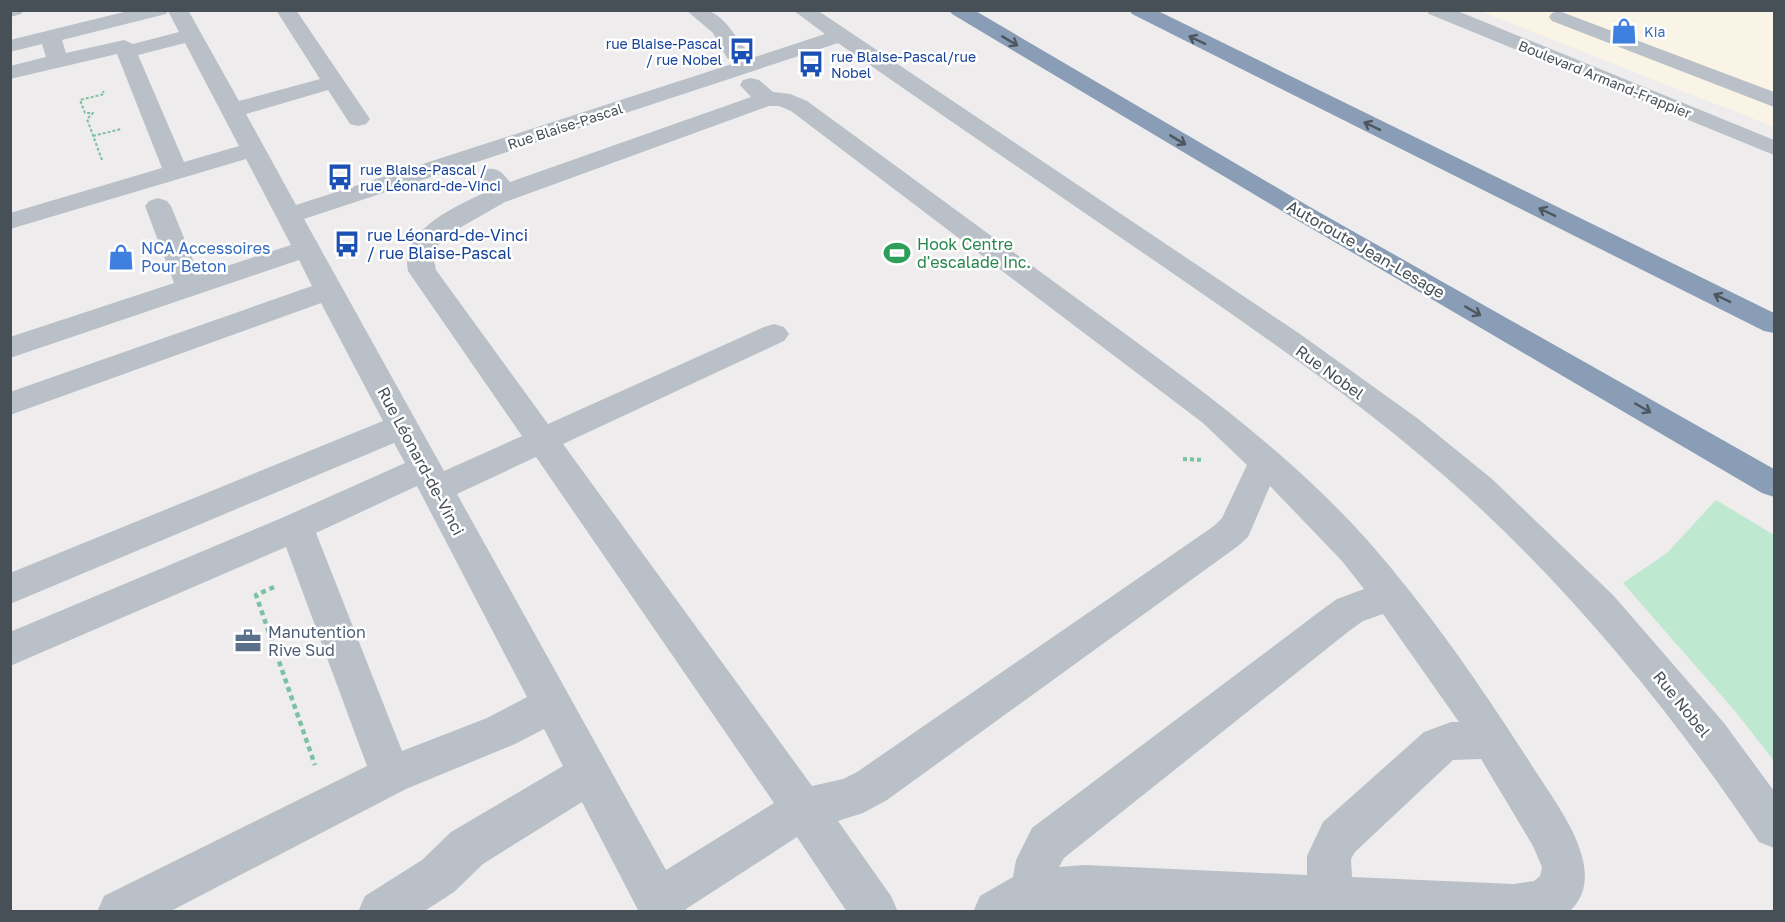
<svg xmlns="http://www.w3.org/2000/svg" width="1785" height="922" font-family="'Golos Text',sans-serif">
  <style>
    .commercial { fill: #f9f4e6 }
    .green { fill: #bee8d0 }
    .lines { fill: none; stroke-linecap: round; stroke-linejoin: round }
    .path-far2 { stroke: #7ac2a1; stroke-width: 2; stroke-dasharray: 3 2; stroke-linecap: butt }
    .path-far1 { stroke: #7ac2a1; stroke-width: 4; stroke-dasharray: 4 3; stroke-linecap: butt }
    .path { stroke: #7ac2a1; stroke-width: 4.5; stroke-dasharray: 5 4; stroke-linecap: butt }
    .minor { fill: #b9c0c7; fill-rule: evenodd }
    .highway { fill: #899db6; fill-rule: evenodd }
    .oneway { stroke: #4e5760 }
    .labels { text-anchor: middle; dominant-baseline: central; stroke-width: 5; stroke-linejoin: round; paint-order: stroke }
    .far-shop-label { font-size: 14px; fill: #366cbe; stroke: #fff; text-anchor: start }
    .far-transit-label { font-size: 14px; fill: #164399; stroke: #fff; text-anchor: start }
    .far-street-label { font-size: 14px; fill: #474f57; stroke: #fff }
    .transit-label { font-size: 16px; fill: #164399; stroke: #fff; text-anchor: start }
    .leisure-label { font-size: 16px; fill: #27864d; stroke: #fff; text-anchor: start }
    .shop-label { font-size: 16px; fill: #366cbe; stroke: #fff; text-anchor: start }
    .street-label { font-size: 16px; fill: #474f57; stroke: #fff }
    .service-label { font-size: 16px; fill: #4e5e75; stroke: #fff; text-anchor: start }
  </style>
  <rect width="100%" height="100%" fill="#eeecec"/>
  <!-- commercial -->
  <polygon class="commercial" points="1480,11 1774,11 1774,127 1637,73"/>
  <!-- green -->
  <polygon class="green" points="1716,500 1774,535 1774,761 1735,711 1623,583 1667,553"/>
  <g class="lines">
    <!-- path-far2 -->
    <g class="path-far2">
      <polyline points="93,136 121,129"/>
      <polyline points="102,160 87,119 93,113 85,113 80,100 104,94 103,91"/>
    </g>
    <!-- path-far1 -->
    <polyline class="path-far1" points="1183,459 1204,460"/>
    <!-- path -->
    <polyline class="path" points="274,587 256,595 315,765"/>
    <!-- minor -->
    <g class="minor">
      <polygon points="10,10 24,10 21,14 10,17"/>
      <path d="M132,10H188L239,101L320,79L276,10H296L370,119L366,124L358,126L350,124L328,90L246,114L296,205L735,63L727,58L713,33L686,10C693,10 704,9 711,12C731,21 737,45 755,57L825,34L793,10H817L1300,334L1417,418L1492,479L1613,595L1724,723L1774,791V848L1759,842C1675,717 1580,600 1469,498C1381,417 1282,349 1184,281C1069,202 953,123 838,43L304,219L444,471L522,436L408,271C399,229 459,205 490,190L479,175L482,170C497,166 501,171 510,182L751,97L740,85L743,80L751,78L759,80L773,92L790,94L807,101C903,171 998,241 1094,311C1191,382 1289,452 1369,542C1432,614 1485,692 1536,772C1559,808 1611,874 1569,912H973L980,896L1013,877L1016,860L1032,828L1323,609L1337,599L1364,589L1342,561L1270,486L1248,537L1238,546L887,800L863,813L838,821L891,896L898,912H847L797,837L686,909L687,912H639L582,802L483,864L454,892L423,912H358L365,896L422,860L451,832L563,766L544,729L515,744L406,789L169,912H97L104,896L367,766L286,547L10,666V632L284,517L405,463L394,443L10,604V573L383,421L321,303L10,415V392L312,286L299,260L10,358V337L174,283L145,206L149,201L158,198L167,201L171,206L199,275L291,245L246,159L10,229V213L162,168L117,54L10,79V66L46,57L42,44L10,52V40ZM168,11L179,32L133,44L124,40L66,53L62,40L166,14ZM185,43L239,146L184,162L138,55ZM769,106H779L791,111L1203,423L1247,465L1222,518L1214,526L857,772L843,779L812,786L563,444L784,341L789,334L784,327L774,324L764,327L548,424L436,270L433,256L437,246L456,230L505,202ZM536,457L774,803L666,870L457,494ZM417,486L527,697L487,718L402,751L316,533ZM1383,614L1459,722H1451L1424,732L1323,822L1307,856V875L1084,865L1059,867L1064,858L1349,631L1363,621ZM1481,759L1533,846L1542,867L1540,876L1534,881L1513,884L1352,877L1351,859L1355,852L1453,760Z"/>
      <polygon points="1426,10 1455,10 1774,140 1774,155 1429,14"/>
      <polygon points="1559,11 1774,92 1774,107 1552,21 1549,17 1552,13"/>
    </g>
    <!-- highway -->
    <g class="highway">
      <polygon points="949,10 974,10 1310,207 1774,469 1774,497 1762,493 1292,217 952,14"/>
      <polygon points="1129,10 1156,10 1774,313 1774,333 1764,331 1132,14"/>
    </g>
  </g>
  <!-- one-way arrows -->
  <defs><path id="oneway-shaft" d="M-6 0H5M1.5-3L5.5 0L1.5 3" fill="none" stroke-width="1.6" stroke-linecap="round" stroke-linejoin="round" transform="scale(1.5)"/></defs>
  <g class="oneway">
    <use href="#oneway-shaft" transform="translate(1197 40) rotate(-154)"/>
    <use href="#oneway-shaft" transform="translate(1010 41) rotate(31)"/>
    <use href="#oneway-shaft" transform="translate(1372 126) rotate(-154)"/>
    <use href="#oneway-shaft" transform="translate(1178 140) rotate(31)"/>
    <use href="#oneway-shaft" transform="translate(1547 212) rotate(-154)"/>
    <use href="#oneway-shaft" transform="translate(1722 298) rotate(-154)"/>
    <use href="#oneway-shaft" transform="translate(1473 311) rotate(30)"/>
    <use href="#oneway-shaft" transform="translate(1643 408) rotate(30)"/>
  </g>
  <!-- icons -->
  <defs>
    <g id="shop-bare" transform="scale(2.07)"><path d="M-5-2.5h2.3a2.7 3.5 0 0 1 5.4 0H5L5.5 6h-11ZM-1.5-2.5h3a1.5 2.3 0 0 0-3 0Z" fill="#3f7fe0" stroke="#fff" stroke-width="2.5" paint-order="stroke"/></g>
    <g id="bus-bare" transform="scale(2.07)"><path d="M-5-6H5V4H4V6H2V4H-2V6H-4V4H-5ZM-3.5-4V0h7V-4ZM-3.5 1.2v1.5H-2V1.2ZM2 1.2v1.5H3.5V1.2Z" fill="#1a4fb4" stroke="#fff" stroke-width="2.5" paint-order="stroke"/></g>
    <g id="stadium-bare" transform="scale(2.07)"><path d="M0-5a6.5 5 0 1 0 0 10a6.5 5 0 1 0 0-10ZM-3.5-1.8h7v3.6h-7Z" fill="#2e9e5b" stroke="#fff" stroke-width="2.5" paint-order="stroke"/></g>
    <g id="office-bare" transform="scale(2.07)"><path d="M-6-3h4V-5.5h4V-3h4V5H-6ZM-1-4.5V-3h2v-1.5ZM-6 0V1H6V0Z" fill="#5c6f8a" stroke="#fff" stroke-width="2.5" paint-order="stroke"/></g>
  </defs>
  <g fill-rule="evenodd">
    <use href="#shop-bare" x="1624" y="31"/>
    <use href="#bus-bare" x="742" y="51"/>
    <use href="#bus-bare" x="811" y="64"/>
    <use href="#bus-bare" x="340" y="177"/>
    <use href="#bus-bare" x="347" y="244"/>
    <use href="#stadium-bare" x="897" y="253"/>
    <use href="#shop-bare" x="121" y="257"/>
    <use href="#office-bare" x="248" y="641"/>
  </g>
  <g class="labels">
    <!-- far-shop labels -->
    <g class="far-shop-label">
      <text x="1644" y="31">Kia</text>
    </g>
    <!-- far-transit labels -->
    <g class="far-transit-label">
      <text x="722" y="43" text-anchor="end">rue Blaise-Pascal<tspan x="722" dy="16">/ rue Nobel</tspan></text>
      <text x="831" y="56">rue Blaise-Pascal/rue<tspan x="831" dy="16">Nobel</tspan></text>
      <text x="360" y="169">rue Blaise-Pascal /<tspan x="360" dy="16">rue Léonard-de-Vinci</tspan></text>
    </g>
    <!-- far-street labels -->
    <g class="far-street-label">
      <text transform="translate(1605 79) rotate(22)">Boulevard Armand-Frappier</text>
      <text transform="translate(565 126) rotate(-18)">Rue Blaise-Pascal</text>
    </g>
    <!-- transit labels -->
    <g class="transit-label">
      <text x="367" y="235">rue Léonard-de-Vinci<tspan x="367" dy="18">/ rue Blaise-Pascal</tspan></text>
    </g>
    <!-- leisure labels -->
    <g class="leisure-label">
      <text x="917" y="244">Hook Centre<tspan x="917" dy="18">d'escalade Inc.</tspan></text>
    </g>
    <!-- shop labels -->
    <g class="shop-label">
      <text x="141" y="248">NCA Accessoires<tspan x="141" dy="18">Pour Beton</tspan></text>
    </g>
    <!-- street labels -->
    <g class="street-label">
      <text transform="translate(1366 249) rotate(30)">Autoroute Jean-Lesage</text>
      <text transform="translate(1330 372) rotate(36)">Rue Nobel</text>
      <text transform="translate(421 461) rotate(62)">Rue Léonard-de-Vinci</text>
      <text transform="translate(1682 704) rotate(51)">Rue Nobel</text>
    </g>
    <!-- service labels -->
    <g class="service-label">
      <text x="268" y="632">Manutention<tspan x="268" dy="18">Rive Sud</tspan></text>
    </g>
  </g>
  <!-- border -->
  <rect width="1785" height="922" fill="none" stroke="#474f57" stroke-width="24"/>
</svg>
